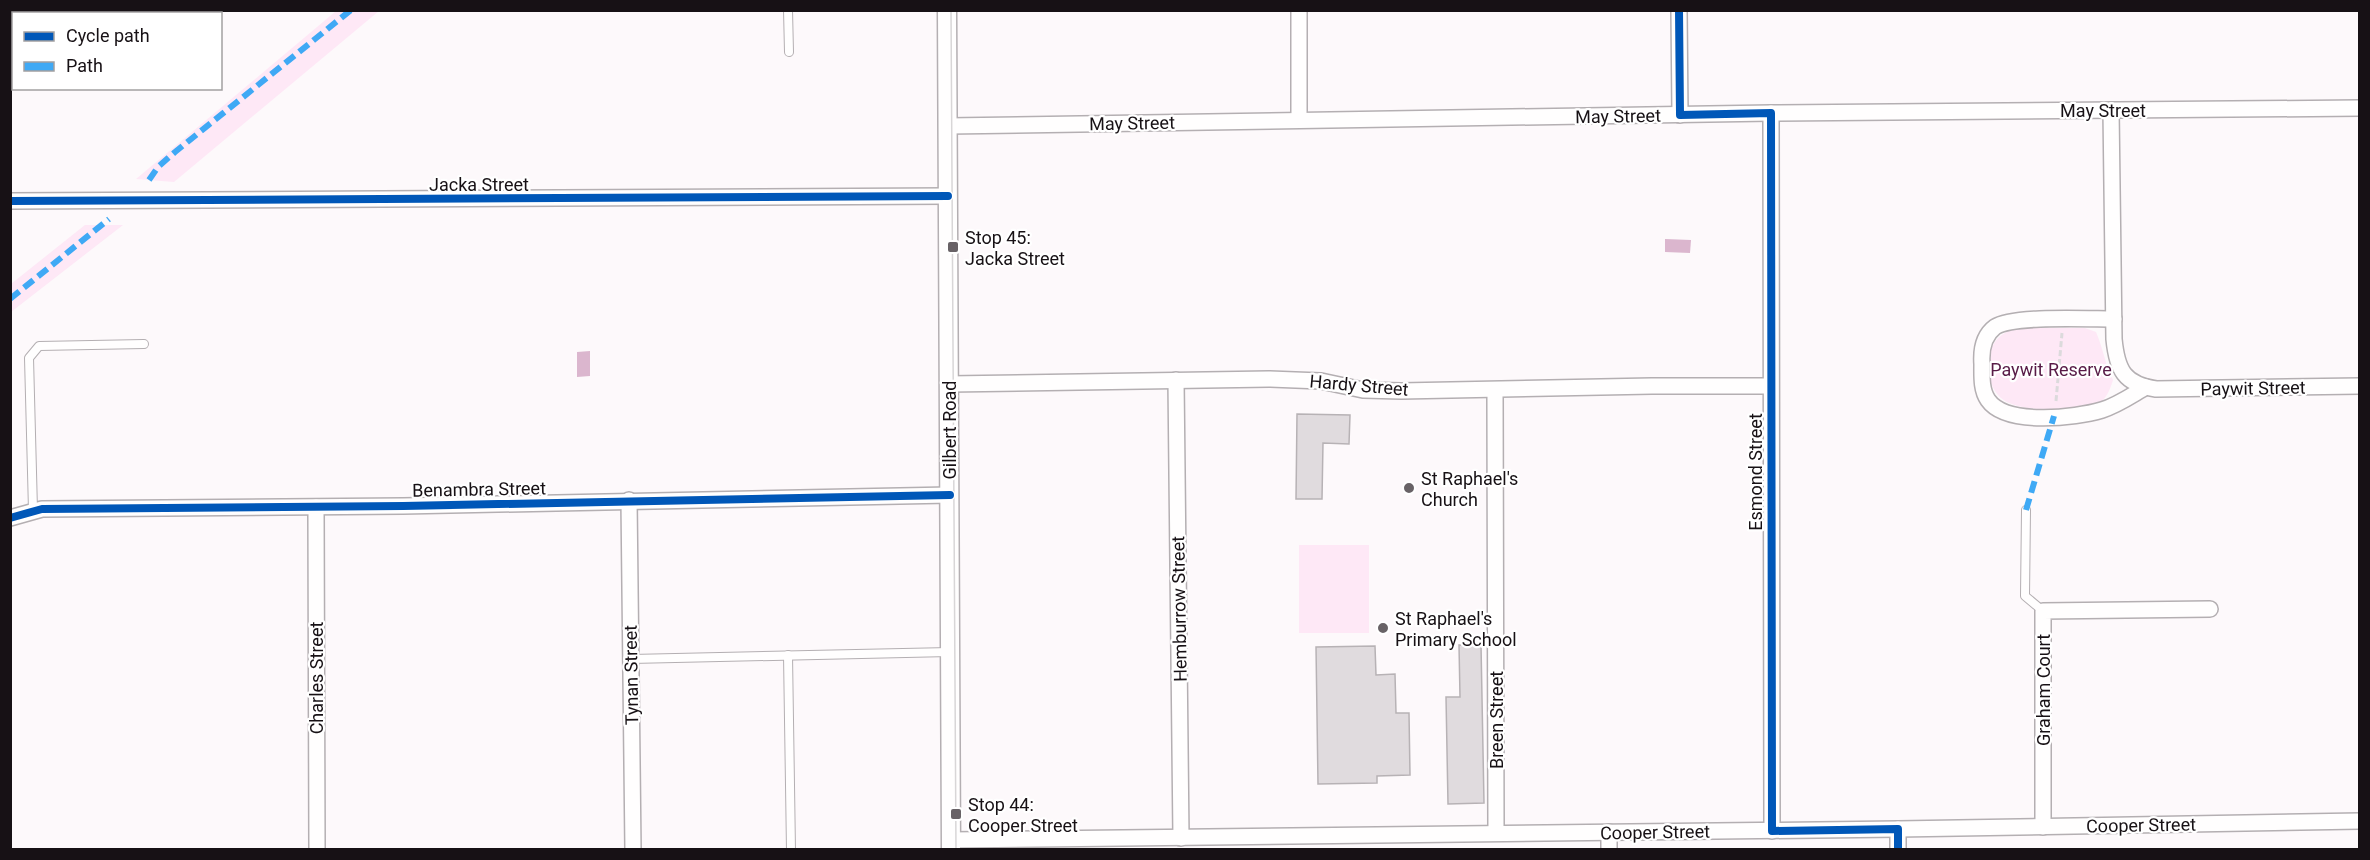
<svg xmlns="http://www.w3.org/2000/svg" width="2370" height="860" font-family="Roboto,sans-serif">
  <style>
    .green { fill: #fee8f6 }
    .water { fill: #dbb6ce }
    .building { fill: #e0dbde; stroke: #b7b2b5; stroke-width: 1.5 }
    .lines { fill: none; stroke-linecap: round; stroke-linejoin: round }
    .service-casing { stroke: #b4afb2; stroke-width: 10 }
    .minor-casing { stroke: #b4afb2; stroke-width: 18 }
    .tertiary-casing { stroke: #b4afb2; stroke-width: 21 }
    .path { stroke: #dcdadc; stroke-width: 3; stroke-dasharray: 6 3; stroke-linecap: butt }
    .service { stroke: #fffefe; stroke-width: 8 }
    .minor { stroke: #fffefe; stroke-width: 15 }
    .tertiary { stroke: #fffefe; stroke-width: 18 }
    .tram { stroke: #d8d6d7; stroke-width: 1.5 }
    .quiet { stroke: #3fa9f5; stroke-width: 6; stroke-dasharray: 12 6; stroke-linecap: butt }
    .cycleway-casing { stroke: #fff; stroke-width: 11 }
    .cycleway { stroke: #0057b8; stroke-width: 8 }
    .poi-dot { fill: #686266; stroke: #fff; stroke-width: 2 }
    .labels { text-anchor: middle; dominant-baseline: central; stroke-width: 4.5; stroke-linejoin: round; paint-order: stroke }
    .street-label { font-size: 18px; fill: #171115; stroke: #fff }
    .poi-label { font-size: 18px; fill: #171115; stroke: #fff; text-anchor: start }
    .park-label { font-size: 18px; fill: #581b47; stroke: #fff }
  </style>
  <rect width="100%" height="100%" fill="#fdf9fb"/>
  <!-- green -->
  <g class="green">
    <polygon points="336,11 379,11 174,182 136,179"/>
    <polygon points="85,225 123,225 11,312 11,284"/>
    <path d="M2027,328H2085L2096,332C2103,348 2105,364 2113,380C2110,390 2106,401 2095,405C2075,412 2017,413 2001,398C1982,381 1983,341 2009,331C2014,329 2021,329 2027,328Z"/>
    <rect x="1299" y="545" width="70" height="88"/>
  </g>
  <!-- water -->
  <g class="water">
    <polygon points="1665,239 1691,240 1690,253 1665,252"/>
    <polygon points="590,351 590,376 577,377 577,352"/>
  </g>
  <!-- building -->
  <g class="building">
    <polygon points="1297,414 1350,415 1349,444 1323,443 1322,499 1296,499"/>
    <polygon points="1459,645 1481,645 1484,803 1448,804 1446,697 1460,697"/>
    <polygon points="1375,646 1376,675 1395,674 1396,713 1409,713 1410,775 1377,776 1377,783 1318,784 1316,647"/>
  </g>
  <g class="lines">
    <!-- service casing -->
    <g class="service-casing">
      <g id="service">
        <polyline points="788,10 789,52"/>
        <polyline points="33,510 29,358 39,346 144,344"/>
        <polyline points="2026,510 2025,596 2043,611"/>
        <polyline points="788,655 791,850"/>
        <polyline points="631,659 950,652"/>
      </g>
    </g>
    <!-- minor casing -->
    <g class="minor-casing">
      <g id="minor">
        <polyline points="1299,10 1299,120"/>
        <polyline points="1679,10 1680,115"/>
        <path d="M2111,110L2114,339C2117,370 2124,384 2156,389L2360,386"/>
        <polyline points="1771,113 1772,831"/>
        <polyline points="948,126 1771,113 2360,108"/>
        <polyline points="10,201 948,196"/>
        <path d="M2114,319C2089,319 2013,315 1995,327C1983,336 1981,350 1982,364C1982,376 1981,390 1988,400C2006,426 2075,418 2102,410C2118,405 2132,395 2146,387"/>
        <polyline points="1176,380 1181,838"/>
        <polyline points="949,384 1269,379 1321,381 1363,390 1401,391 1652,386 1770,386"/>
        <polyline points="1495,390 1496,833"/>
        <polyline points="629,500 633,850"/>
        <polyline points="316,507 317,850"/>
        <polyline points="10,518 42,509 403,506 950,495"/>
        <polyline points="2043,827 2043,611 2210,609"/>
        <polyline points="1898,829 1898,850"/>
        <polyline points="951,840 1898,829 2360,821"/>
        <polyline points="1609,850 1609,832"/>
      </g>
    </g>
    <!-- tertiary casing -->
    <g class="tertiary-casing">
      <polyline id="tertiary" points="947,10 951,850"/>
    </g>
    <!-- path -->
    <polyline class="path" points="2056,401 2062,333"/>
    <!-- service -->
    <use href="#service" class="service"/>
    <!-- minor -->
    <use href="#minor" class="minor"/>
    <!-- tertiary -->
    <use href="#tertiary" class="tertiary"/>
    <!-- tram -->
    <polyline class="tram" points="951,10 956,850"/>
    <!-- quiet -->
    <g class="quiet">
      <polyline points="149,180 158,167 175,152 351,10"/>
      <polyline points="10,299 109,219"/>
      <polyline points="2026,510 2054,416"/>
    </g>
    <!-- cycleway casing -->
    <g class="cycleway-casing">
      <g id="cycleway">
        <polyline points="1679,10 1680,115 1771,113 1772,831 1898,829 1898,850"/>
        <polyline points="10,201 948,196"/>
        <polyline points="10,518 42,509 403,506 950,495"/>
      </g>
    </g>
    <!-- cycleway -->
    <use href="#cycleway" class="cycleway"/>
  </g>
  <!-- markers -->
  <g class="poi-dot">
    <rect x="947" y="241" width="12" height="12" rx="3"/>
    <circle cx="1409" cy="488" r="6"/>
    <circle cx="1383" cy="628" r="6"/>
    <rect x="950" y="808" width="12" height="12" rx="3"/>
  </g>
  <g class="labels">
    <!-- street labels -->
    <g class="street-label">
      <text x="2103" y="110">May Street</text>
      <text transform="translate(1618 116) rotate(-1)">May Street</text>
      <text transform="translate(1132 123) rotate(-1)">May Street</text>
      <text x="479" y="184">Jacka Street</text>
      <text transform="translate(1359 385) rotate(5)">Hardy Street</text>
      <text transform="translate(2253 388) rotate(-1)">Paywit Street</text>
      <text transform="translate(949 430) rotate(-90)">Gilbert Road</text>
      <text transform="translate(1755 472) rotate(-90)">Esmond Street</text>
      <text transform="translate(479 489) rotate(-1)">Benambra Street</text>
      <text transform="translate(1179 609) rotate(-91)">Hemburrow Street</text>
      <text transform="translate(631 675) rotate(-91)">Tynan Street</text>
      <text transform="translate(316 678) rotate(-90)">Charles Street</text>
      <text transform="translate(2043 690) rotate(-90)">Graham Court</text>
      <text transform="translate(1496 720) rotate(-90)">Breen Street</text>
      <text transform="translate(2141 825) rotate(-1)">Cooper Street</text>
      <text transform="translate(1655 832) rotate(-1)">Cooper Street</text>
    </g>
    <!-- poi labels -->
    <g class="poi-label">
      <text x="965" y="237">Stop 45:<tspan x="965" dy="21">Jacka Street</tspan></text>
      <text x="1421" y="478">St Raphael's<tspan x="1421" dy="21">Church</tspan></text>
      <text x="1395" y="618">St Raphael's<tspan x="1395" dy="21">Primary School</tspan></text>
      <text x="968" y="804">Stop 44:<tspan x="968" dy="21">Cooper Street</tspan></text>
    </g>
    <!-- park labels -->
    <g class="park-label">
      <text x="2051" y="369">Paywit Reserve</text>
    </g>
  </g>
  <!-- border -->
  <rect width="2370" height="860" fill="none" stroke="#171115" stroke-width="24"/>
  <!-- legend -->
  <rect x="12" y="12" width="210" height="78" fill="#ffffff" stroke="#a2a0a1" stroke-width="1.5"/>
  <rect x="24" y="32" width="30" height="9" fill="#0057b8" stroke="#a2a0a1" stroke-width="1.5"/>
  <text x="66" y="42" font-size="18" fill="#171115">Cycle path</text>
  <rect x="24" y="62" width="30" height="9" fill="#3fa9f5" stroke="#a2a0a1" stroke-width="1.5"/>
  <text x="66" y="72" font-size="18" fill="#171115">Path</text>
</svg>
